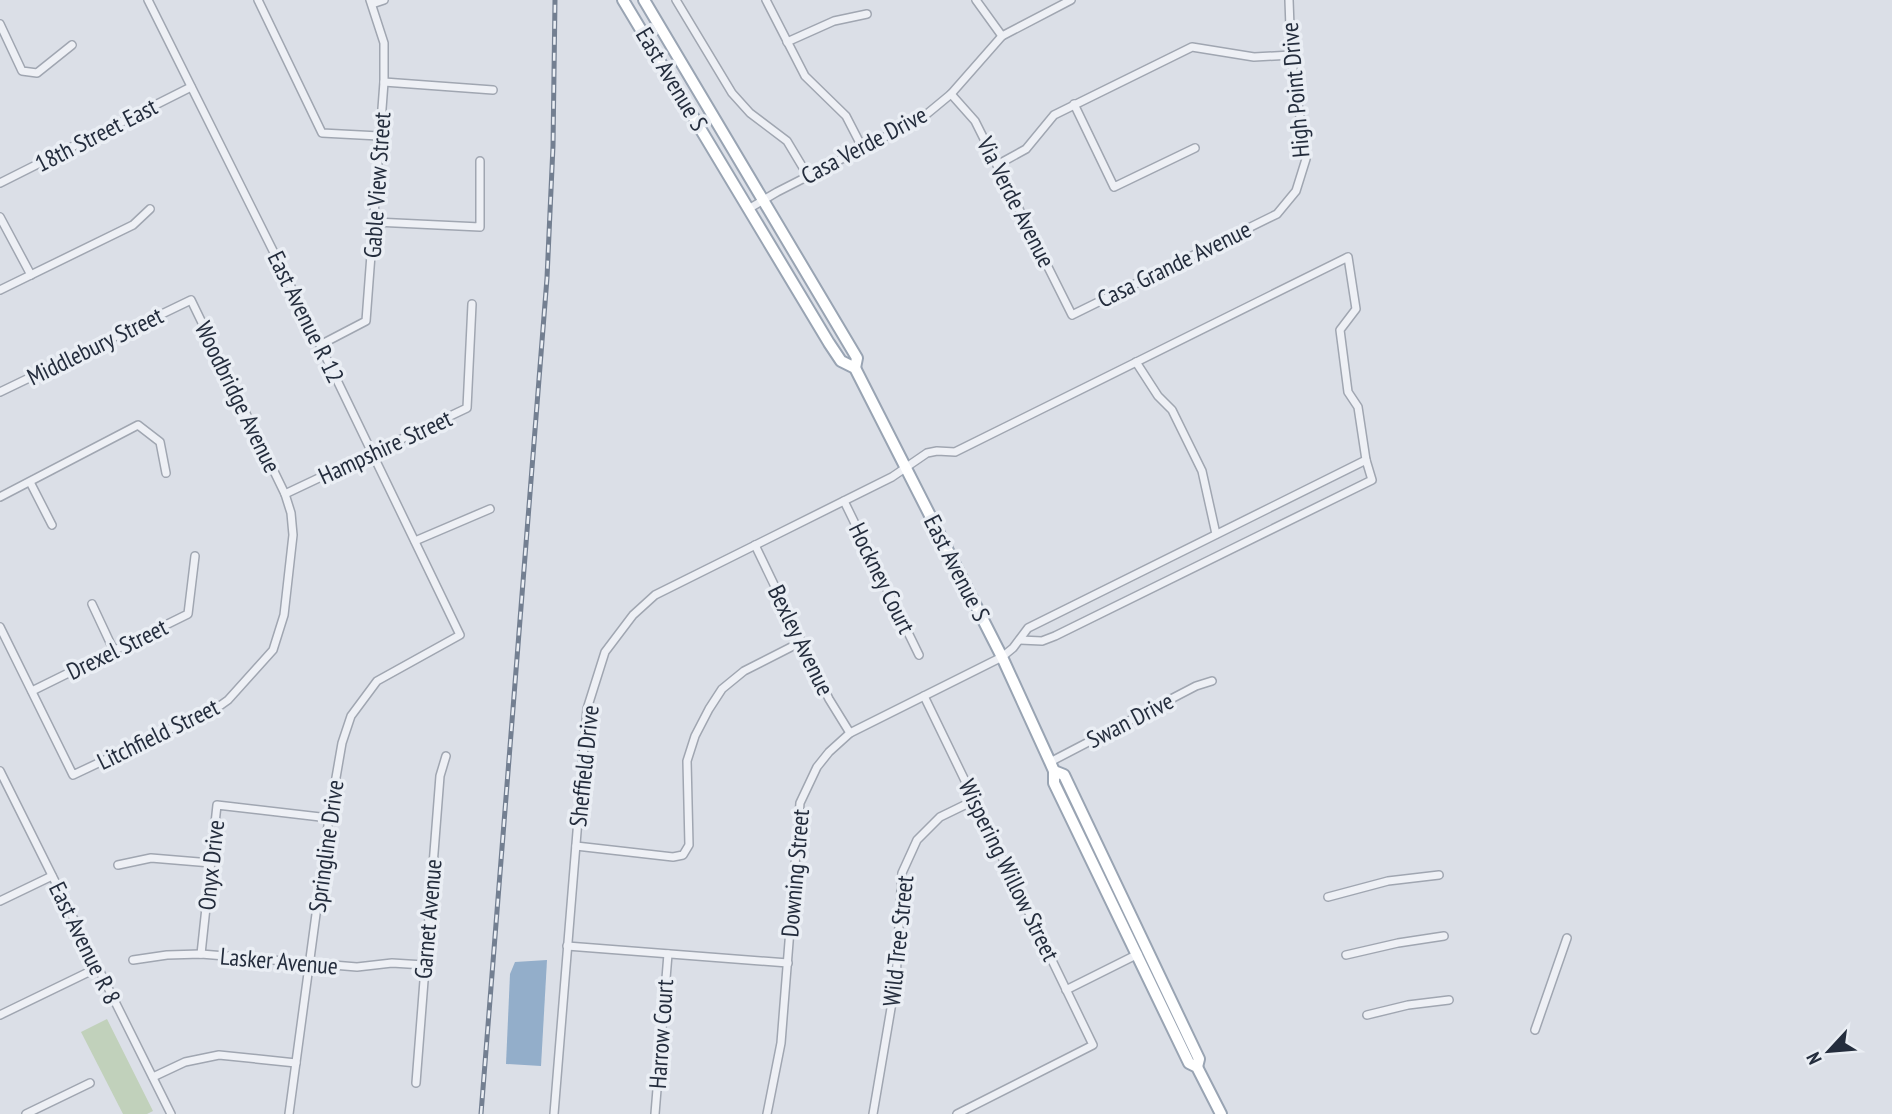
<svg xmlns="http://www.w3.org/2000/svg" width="1892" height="1114" font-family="'PT Sans Narrow',sans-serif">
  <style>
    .green { fill: #c1d1bb }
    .water { fill: #93aeca }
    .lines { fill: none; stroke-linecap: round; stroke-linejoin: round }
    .minor-casing { stroke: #a0a6b1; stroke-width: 10 }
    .primary-casing { stroke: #99a4b3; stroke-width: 14 }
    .minor { stroke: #eef0f5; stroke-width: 7 }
    .primary { stroke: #fff; stroke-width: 10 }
    .rail-casing { stroke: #737f91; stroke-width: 5 }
    .rail { stroke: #eaeef4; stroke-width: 2.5; stroke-dasharray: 8; stroke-linecap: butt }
    .labels { text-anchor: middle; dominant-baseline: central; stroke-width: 7; stroke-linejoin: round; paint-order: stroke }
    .street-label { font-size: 24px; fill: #242d3d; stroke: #eaeef4 }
  </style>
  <rect width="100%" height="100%" fill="#dbdfe7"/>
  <!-- green -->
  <polygon class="green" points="107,1019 153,1111 147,1114 123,1114 81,1032"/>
  <!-- water -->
  <polygon class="water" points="547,960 541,1066 506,1064 510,974 515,962"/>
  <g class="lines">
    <!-- minor casing -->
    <g class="minor-casing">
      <g id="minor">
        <polyline points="148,0 320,345 460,635 377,681 351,716 342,743 329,818 289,1114"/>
        <polyline points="258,0 322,133 379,136"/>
        <polyline points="676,0 732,93 750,113 787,141 808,176"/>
        <polyline points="766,0 805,76 846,116 863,149"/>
        <polyline points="976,0 1002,36"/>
        <polyline points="372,4 384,0"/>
        <polyline points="0,24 22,71 37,73 72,45"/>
        <polyline points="787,42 834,21 867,14"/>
        <polyline points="384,82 493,90"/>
        <polyline points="951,94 975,121 1072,315 1277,214 1296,191 1306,159 1291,55 1289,0"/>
        <polyline points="1074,104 1114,187 1195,148"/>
        <polyline points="997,165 1026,149 1054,115 1192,47 1254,57 1291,55"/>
        <polyline points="0,183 191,87"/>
        <polyline points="750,208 777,192 922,118 951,94 1002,36 1071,0"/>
        <polyline points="0,217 31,275"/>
        <polyline points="375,222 480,227 480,161"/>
        <polyline points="0,290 133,225 150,209"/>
        <polyline points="320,345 366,321 384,82 384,43 370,0"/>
        <polyline points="1136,362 1158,396 1172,410 1202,471 1216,534"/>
        <polyline points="0,392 191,300 285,494 291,513 293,535 284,615 273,650 228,700 221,705 73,775 0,627"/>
        <polyline points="30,482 52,525"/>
        <polyline points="285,494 467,408 472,304"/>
        <polyline points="0,497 138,425 160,442 166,473"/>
        <polyline points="844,501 919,655"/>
        <polyline points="415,541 490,509"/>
        <polyline points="755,545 829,699 850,733"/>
        <polyline points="92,604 114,651"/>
        <polyline points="1020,640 1042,641 1055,636 1372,480 1366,460"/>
        <polyline points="32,691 188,614 195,556"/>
        <polyline points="924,696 1093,1045 957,1114"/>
        <polyline points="1050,762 1196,686 1212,681"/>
        <polyline points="0,771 171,1114"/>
        <polyline points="576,846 673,857 683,855 689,845 687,761 695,736 709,709 722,689 744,671 801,642"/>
        <polyline points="118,865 151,858 211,863"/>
        <polyline points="1328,897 1388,881 1439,875"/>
        <polyline points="0,901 52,876"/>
        <polyline points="567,946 788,963"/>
        <polyline points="201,954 217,805 329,818"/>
        <polyline points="1346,955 1398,943 1444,936"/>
        <polyline points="133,960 167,955 201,954 357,967 392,963 424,965"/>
        <polyline points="1066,990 1138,954"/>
        <polyline points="0,1015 97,968"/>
        <polyline points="1367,1015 1408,1005 1449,1000"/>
        <polyline points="1535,1030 1567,938"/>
        <polyline points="153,1077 185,1062 219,1055 296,1063"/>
        <polyline points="416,1083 440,776 446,756"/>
        <polyline points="26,1114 90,1083"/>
        <polyline points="554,1114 587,709 605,652 633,615 655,595 892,477 927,453 937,451 955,452 1348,257 1356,309 1340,330 1348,392 1358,407 1366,460 1028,628 1013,648 1002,657 850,733 829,752 817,767 800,803 781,1043 767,1114"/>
        <polyline points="655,1114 668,954"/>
        <polyline points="873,1114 896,979 902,873 917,840 940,817 975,800"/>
      </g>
    </g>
    <!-- primary casing -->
    <g class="primary-casing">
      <g id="primary">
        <polyline points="623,0 829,343 841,361 855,368 1002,657 1050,762 1054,771 1054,783 1189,1063 1197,1067 1221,1114"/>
        <polyline points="644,0 857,358 855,368"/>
        <polyline points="1054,771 1064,775 1199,1059 1197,1067"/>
      </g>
    </g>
    <!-- minor -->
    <use href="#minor" class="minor"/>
    <!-- primary -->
    <use href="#primary" class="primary"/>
    <!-- rail casing -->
    <g class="rail-casing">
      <polyline id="rail" points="481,1114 547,278 553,146 555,0"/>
    </g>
    <!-- rail -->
    <use href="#rail" class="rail"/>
  </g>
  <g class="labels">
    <!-- street labels -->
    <g class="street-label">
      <text transform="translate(672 79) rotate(59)">East Avenue S</text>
      <text transform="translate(1295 90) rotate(-95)">High Point Drive</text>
      <text transform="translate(96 135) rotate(-27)">18th Street East</text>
      <text transform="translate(864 145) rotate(-28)">Casa Verde Drive</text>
      <text transform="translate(377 185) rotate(-86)">Gable View Street</text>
      <text transform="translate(1016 202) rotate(63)">Via Verde Avenue</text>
      <text transform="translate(1174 264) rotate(-26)">Casa Grande Avenue</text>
      <text transform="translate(306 317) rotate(64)">East Avenue R 12</text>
      <text transform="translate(95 346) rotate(-26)">Middlebury Street</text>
      <text transform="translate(238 397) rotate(64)">Woodbridge Avenue</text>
      <text transform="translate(385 447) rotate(-25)">Hampshire Street</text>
      <text transform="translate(957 568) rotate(63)">East Avenue S</text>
      <text transform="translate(882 578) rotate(64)">Hockney Court</text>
      <text transform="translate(801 640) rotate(64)">Bexley Avenue</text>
      <text transform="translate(117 649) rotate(-26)">Drexel Street</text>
      <text transform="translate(1130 720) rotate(-27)">Swan Drive</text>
      <text transform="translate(158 734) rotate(-26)">Litchfield Street</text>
      <text transform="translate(584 766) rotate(-84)">Sheffield Drive</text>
      <text transform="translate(326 846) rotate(-82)">Springline Drive</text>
      <text transform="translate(211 865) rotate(-84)">Onyx Drive</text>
      <text transform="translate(1009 870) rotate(64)">Wispering Willow Street</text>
      <text transform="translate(795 873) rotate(-85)">Downing Street</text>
      <text transform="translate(428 919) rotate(-85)">Garnet Avenue</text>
      <text transform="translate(898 941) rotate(-84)">Wild Tree Street</text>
      <text transform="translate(85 943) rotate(64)">East Avenue R 8</text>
      <text transform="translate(279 961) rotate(5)">Lasker Avenue</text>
      <text transform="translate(661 1034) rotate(-86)">Harrow Court</text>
    </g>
  </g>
  <!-- north arrow -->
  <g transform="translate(1829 1051) rotate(244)" stroke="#eaeef4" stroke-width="5" paint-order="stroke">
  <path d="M0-5L12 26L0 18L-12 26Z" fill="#242d3d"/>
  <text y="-10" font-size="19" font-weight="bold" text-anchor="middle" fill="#242d3d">N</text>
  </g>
</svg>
